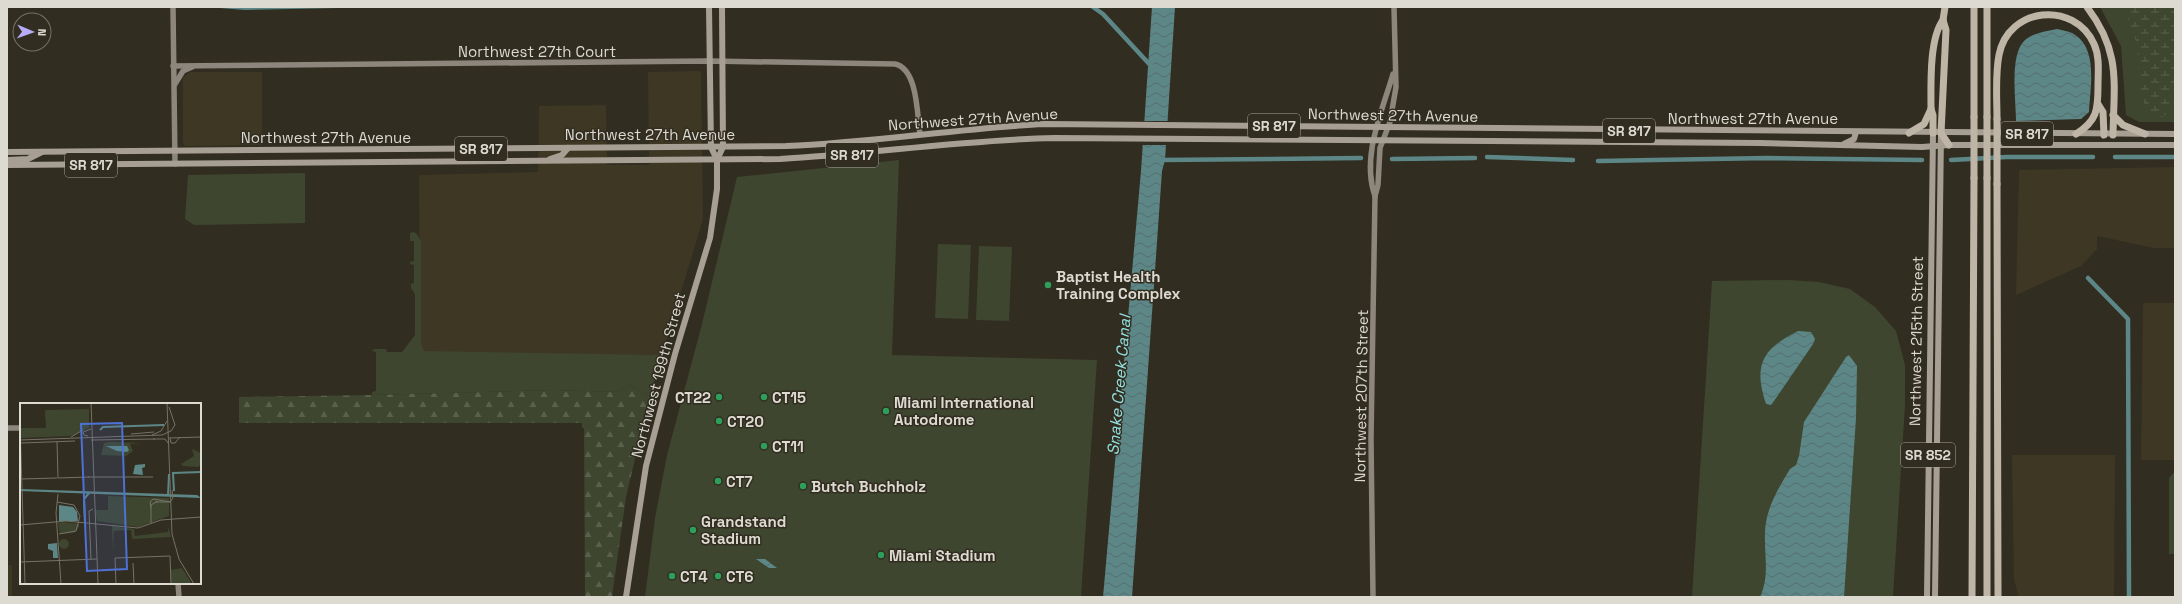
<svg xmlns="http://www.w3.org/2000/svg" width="2182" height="604" font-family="'Space Grotesk',sans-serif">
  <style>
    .built { fill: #3e3724 }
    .green { fill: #3e462f }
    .forest { fill: url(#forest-firs) }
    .wetland { fill: url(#wetland-marsh) }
    .water { fill: url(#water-waves) }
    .pier { fill: #322d21 }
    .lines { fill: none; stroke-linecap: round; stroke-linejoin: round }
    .canal { stroke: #5d8787; stroke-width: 4.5 }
    .secondary { stroke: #8d867d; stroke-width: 5.5 }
    .primary { stroke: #a79f93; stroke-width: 6 }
    .highway { stroke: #bfb5a7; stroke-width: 7 }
    .highway-bridge { stroke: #bfb5a7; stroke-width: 7 }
    .leisure-dot { fill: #2e9e5b; stroke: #322d21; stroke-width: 1.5 }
    .labels { text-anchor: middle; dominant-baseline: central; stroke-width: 3; stroke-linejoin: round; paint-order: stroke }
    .shield { fill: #322d21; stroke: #aaa69d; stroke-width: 1 }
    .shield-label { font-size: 14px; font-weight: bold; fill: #dddad2 }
    .street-label { font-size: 15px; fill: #dddad2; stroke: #322d21 }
    .poi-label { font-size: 15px; font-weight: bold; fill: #dddad2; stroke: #322d21; text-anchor: start }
    .water-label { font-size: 16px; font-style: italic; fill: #93e1e1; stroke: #322d21 }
    .inset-river { fill: none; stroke: #5d8787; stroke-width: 2 }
    .inset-road { fill: none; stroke: #767268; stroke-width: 1 }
    .view { fill: #4d71d6; fill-opacity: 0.15; stroke: #4d71d6; stroke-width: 2 }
    .inset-edge { fill: none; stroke: #dddad2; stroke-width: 2 }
  </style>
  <defs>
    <pattern id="forest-firs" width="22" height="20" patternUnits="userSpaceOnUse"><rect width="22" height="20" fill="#3e462f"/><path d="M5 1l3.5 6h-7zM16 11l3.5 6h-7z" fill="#59604c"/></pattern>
    <pattern id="wetland-marsh" width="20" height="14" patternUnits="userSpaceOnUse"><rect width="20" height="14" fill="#3e462f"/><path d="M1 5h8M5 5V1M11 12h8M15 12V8" fill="none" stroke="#59604c"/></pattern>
    <pattern id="water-waves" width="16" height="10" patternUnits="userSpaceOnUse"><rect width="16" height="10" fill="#5d8787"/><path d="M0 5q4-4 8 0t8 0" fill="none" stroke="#546e6e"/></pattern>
  </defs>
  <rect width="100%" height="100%" fill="#322d21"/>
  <!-- built -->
  <g class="built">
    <polygon points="701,71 703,219 662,355 420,354 419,175 538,172 539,106 606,105 607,165 649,165 648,72"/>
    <polygon points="190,72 262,72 262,145 185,146 183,143 183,78"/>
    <polygon points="2175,167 2175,248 2154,248 2097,236 2097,249 2081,266 2016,295 2019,170"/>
    <polygon points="2143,303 2175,303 2175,460 2141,460"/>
    <polygon points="2012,455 2115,455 2114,597 2019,597 2014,580"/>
    <rect x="7" y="565" width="5" height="32"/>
  </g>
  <!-- green -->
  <g class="green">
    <polygon points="2100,7 2175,7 2175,122 2139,122 2126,115 2121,46"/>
    <polygon points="899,160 892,355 1097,360 1081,597 645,597 655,518 667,455 702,324 737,177"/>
    <polygon points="305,173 305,223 194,225 185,219 188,175"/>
    <polygon points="412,232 416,233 421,241 421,344 424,351 662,355 650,396 630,385 614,392 553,390 372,395 372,392 376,391 376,352 372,351 374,349 386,349 387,352 402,352 415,335 415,294 411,288 411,284 414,283 414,265 410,264 410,262 414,261 414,241 410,241 410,233"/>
    <polygon points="938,244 971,245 968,319 935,318"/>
    <polygon points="979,246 1012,247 1009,321 976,320"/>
    <polygon points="1789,280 1819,282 1850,289 1875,307 1896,331 1905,365 1905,405 1893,597 1692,597 1712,281"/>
    <polygon points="2175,471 2175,554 2169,554 2169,478"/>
  </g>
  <!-- forest -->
  <polygon class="forest" points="630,385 650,396 626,497 612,597 585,597 584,428 582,428 582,423 239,423 239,397 372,395 553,390 614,392"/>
  <!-- wetland -->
  <path class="wetland" d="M2123,7H2175V83L2171,88L2169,112L2162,117C2131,109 2142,66 2136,42C2133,30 2127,18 2123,7Z"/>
  <!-- water -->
  <g class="water">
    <polygon points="207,7 385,7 245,10"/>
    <polygon points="1152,7 1175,7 1165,160 1162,171 1132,597 1103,597 1141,171"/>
    <path d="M2057,29C2061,30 2068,31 2072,33C2099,47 2090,88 2089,112L2081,119L2016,121C2016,100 2009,54 2025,40C2033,33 2047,31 2057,29Z"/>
    <path d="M1798,331L1811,332L1815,339L1813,344L1774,401L1771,405L1766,404C1753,365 1762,349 1798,331Z"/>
    <path d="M1849,355L1857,366L1856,418L1844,597H1760C1770,575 1764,556 1765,532C1766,508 1778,489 1790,469L1796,465L1799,456L1804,422L1846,357Z"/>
    <polygon points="756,559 765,559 777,568 769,568"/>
  </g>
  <!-- pier -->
  <polygon class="pier" points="1142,121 1170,121 1168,145 1141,145"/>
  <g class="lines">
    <!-- canal -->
    <g class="canal">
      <polyline points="1093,7 1103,14 1152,67"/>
      <polyline points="1487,157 1573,160"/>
      <polyline points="2115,157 2175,157"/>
      <polyline points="1392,159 1475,158"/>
      <polyline points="1160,160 1361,158"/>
      <polyline points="1951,160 2007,157 2093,157"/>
      <polyline points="1598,161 1767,158 1922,160"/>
      <polyline points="2088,278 2128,319 2129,597"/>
    </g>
    <!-- secondary -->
    <g class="secondary">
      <polyline points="173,7 175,164"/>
      <path d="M173,66L709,61L895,64C918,69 917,115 920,134"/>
      <polyline points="175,84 183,71 192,67"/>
      <path d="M1375,196C1361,157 1382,112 1393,74"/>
      <polyline points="7,428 21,428"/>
      <polyline points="178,583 179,597"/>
      <polyline points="1373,597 1371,439 1375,196 1378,185 1380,148 1390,122 1396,87 1394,7"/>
    </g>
    <!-- primary -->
    <g class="primary">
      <polyline points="709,7 711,147 717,160"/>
      <polyline points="1844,144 1854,139 1856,132"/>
      <path d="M7,152L786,146C873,143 958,128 1045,124L2175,134"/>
      <polyline points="550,159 562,155 568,148"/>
      <polyline points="7,160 28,159 42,152"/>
      <path d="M7,165L780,159C871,154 962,140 1054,138L1760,143L1922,147L1949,145H2175"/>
      <polyline points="626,597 646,466 675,354 710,238 717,189 717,160 723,147 722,7"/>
      <polyline points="1927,597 1933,133"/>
      <polyline points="1935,597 1941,133"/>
    </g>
    <!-- highway -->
    <g class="highway">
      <polyline points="1945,7 1943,20 1946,30 1941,133 1949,145"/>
      <path d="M2087,7C2121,52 2114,82 2113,135"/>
      <polyline points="2098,104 2103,112 2104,135"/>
      <polyline points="2113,115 2123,125 2145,134"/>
      <polyline points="1974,117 1974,7"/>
      <polyline points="1987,117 1987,7"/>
      <path d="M1997,119C1997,98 1995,75 1999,55C2008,7 2074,0 2094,44C2100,57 2098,72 2098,86C2098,110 2097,121 2076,134"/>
      <polyline points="1909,133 1924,124 1931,109"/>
      <path d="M1933,133V115L1931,109C1931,85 1929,39 1943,20"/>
      <polyline points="1997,184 1998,597"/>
      <polyline points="1972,597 1974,178"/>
      <polyline points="1987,597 1987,178"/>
    </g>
    <!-- highway-bridge -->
    <g class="highway-bridge">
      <polyline points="1974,117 1974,178"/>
      <polyline points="1997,119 1997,184"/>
      <polyline points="1987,178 1987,117"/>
    </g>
  </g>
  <!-- markers -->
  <g class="leisure-dot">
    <circle cx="1048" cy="285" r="4"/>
    <circle cx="719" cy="397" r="4"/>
    <circle cx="764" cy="397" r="4"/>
    <circle cx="886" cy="411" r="4"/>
    <circle cx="719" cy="421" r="4"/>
    <circle cx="764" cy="446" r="4"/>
    <circle cx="718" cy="481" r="4"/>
    <circle cx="803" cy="486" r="4"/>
    <circle cx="693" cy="530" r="4"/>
    <circle cx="881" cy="555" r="4"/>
    <circle cx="672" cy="576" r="4"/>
    <circle cx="718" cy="576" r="4"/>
  </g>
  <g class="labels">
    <!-- shield labels -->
    <g class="shield">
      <rect x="1248" y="114" width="52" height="24" rx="3"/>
      <rect x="1603" y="119" width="52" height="24" rx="3"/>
      <rect x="2001" y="122" width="52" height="24" rx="3"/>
      <rect x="455" y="137" width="52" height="24" rx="3"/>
      <rect x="826" y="143" width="52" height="24" rx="3"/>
      <rect x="65" y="153" width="52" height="24" rx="3"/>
      <rect x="1901" y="443" width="54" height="24" rx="3"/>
    </g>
    <g class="shield-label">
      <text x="1274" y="126">SR 817</text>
      <text x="1629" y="131">SR 817</text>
      <text x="2027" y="134">SR 817</text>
      <text x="481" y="149">SR 817</text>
      <text x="852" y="155">SR 817</text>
      <text x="91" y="165">SR 817</text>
      <text x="1928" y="455">SR 852</text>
    </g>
    <!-- street labels -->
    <g class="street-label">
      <text x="537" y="51">Northwest 27th Court</text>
      <text transform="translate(1393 115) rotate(1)">Northwest 27th Avenue</text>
      <text x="1753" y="118">Northwest 27th Avenue</text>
      <text transform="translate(973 119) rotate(-4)">Northwest 27th Avenue</text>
      <text x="650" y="134">Northwest 27th Avenue</text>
      <text x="326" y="137">Northwest 27th Avenue</text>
      <text transform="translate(1916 341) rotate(-89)">Northwest 215th Street</text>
      <text transform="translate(658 375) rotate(-75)">Northwest 199th Street</text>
      <text transform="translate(1361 396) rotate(-89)">Northwest 207th Street</text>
    </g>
    <!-- poi labels -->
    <g class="poi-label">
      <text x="1056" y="276">Baptist Health<tspan x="1056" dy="17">Training Complex</tspan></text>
      <text x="711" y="397" text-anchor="end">CT22</text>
      <text x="772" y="397">CT15</text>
      <text x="894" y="402">Miami International<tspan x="894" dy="17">Autodrome</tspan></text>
      <text x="727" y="421">CT20</text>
      <text x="772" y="446">CT11</text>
      <text x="726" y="481">CT7</text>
      <text x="811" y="486">Butch Buchholz</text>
      <text x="701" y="521">Grandstand<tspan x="701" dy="17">Stadium</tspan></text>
      <text x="889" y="555">Miami Stadium</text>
      <text x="680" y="576">CT4</text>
      <text x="726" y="576">CT6</text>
    </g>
    <!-- water labels -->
    <g class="water-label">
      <text transform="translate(1119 385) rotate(-85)">Snake Creek Canal</text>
    </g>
  </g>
  <!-- overview -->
  <g transform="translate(20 403)">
    <rect width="181" height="181" fill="#322d21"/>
    <path d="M69,6V25L50,33L1,35L0,25H26L25,7ZM84,40L89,39L121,40L110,41L113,48L106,53L81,52ZM88,93L149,95V113L118,124L77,118L75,107H88ZM43,119L59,121V124L54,130L40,131L38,120ZM39 141a5 5 0 1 1 10 0a5 5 0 1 1-10 0ZM162,165L172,181L151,180V167Z" fill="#3e462f"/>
    <path d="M25,7H51L50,8L69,7L65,9L67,10L65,14L59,17L54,9L53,11L48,7L45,14L48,21L41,22L35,15L33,23L28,16L26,18ZM172,46L181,50V61L178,64L163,63L161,61L174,53ZM92,123L114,126L115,133L148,129V123L151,134L112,136L111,127L94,128L93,151Z" fill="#3e462f"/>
    <path d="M65,20L69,23L54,32L33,33L35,24Z" fill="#3e462f"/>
    <path d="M86,43H107L109,47L107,49L97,48ZM125,61V64L122,65L123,72L113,71L115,62ZM0,86L177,92L181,95L0,88ZM39,102L53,104L57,109L58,118H39ZM37,140L38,155H33V148L28,146V141Z" fill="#5d8787"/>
    <path class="inset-river" d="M80,27L83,24L144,22M154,88L153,70L181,69M148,93L149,71M65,119L64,96L69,90"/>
    <path class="inset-road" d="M71,0L78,181M147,0L152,131L159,156L174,181M0,21L5,181M111,31L134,29M132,32L141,28L147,18M68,33L64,32L63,29L71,26M51,34L63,27M149,35L181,34M150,35L151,40H155L160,34M133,36H145L148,40M0,37L142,32L151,28L155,22L149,4M71,37L135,36M37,39L38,75M1,40L55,38M68,74H133M38,75L69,74M0,76L37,75M38,91L36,110L41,181M37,99L54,102L60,113L56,128L39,131M135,99H150L153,95L152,87M131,105L130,99L133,96L151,99M131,120V102L138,98M0,122L46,118L118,125L141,117L181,114M71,156L69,108L73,106M0,159L77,156M113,160L114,181M96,181L95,155L150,153L151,181"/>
    <path class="view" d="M102,20L107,166L67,168L61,21Z"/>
    <rect width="181" height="181" class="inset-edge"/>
  </g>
  <!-- border -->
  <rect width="2182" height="604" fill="none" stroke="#dddad2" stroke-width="16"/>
  <!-- north arrow -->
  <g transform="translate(32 32) rotate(92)"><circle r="19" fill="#322d21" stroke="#767268"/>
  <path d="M0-3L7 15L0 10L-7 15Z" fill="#b6acf8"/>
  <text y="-6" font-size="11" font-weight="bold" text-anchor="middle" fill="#dddad2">N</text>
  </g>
</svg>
